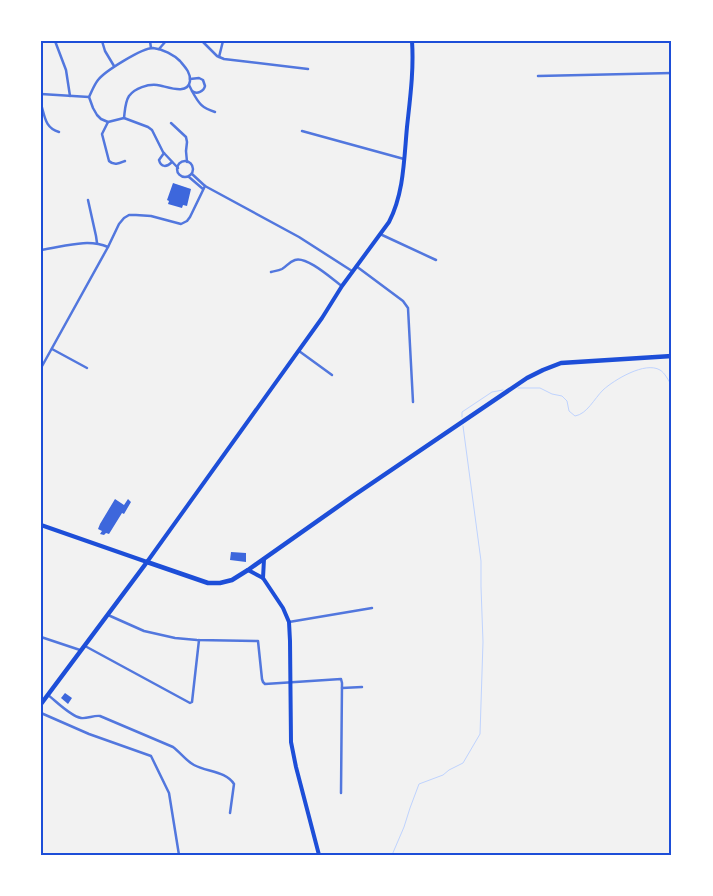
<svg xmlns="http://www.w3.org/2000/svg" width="713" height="896" font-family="'Fira Sans Condensed',sans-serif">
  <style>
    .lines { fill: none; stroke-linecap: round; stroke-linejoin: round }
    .stream { stroke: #bfd3fe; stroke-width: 1 }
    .building { fill: #3d67dc }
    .minor { stroke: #5277de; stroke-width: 2.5 }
    .secondary { stroke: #1d4ed8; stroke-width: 4 }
    .trunk { stroke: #1d4ed8; stroke-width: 4.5 }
    .neatline { fill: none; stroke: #1d4ed8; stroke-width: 2 }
  </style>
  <rect width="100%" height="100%" fill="#f2f2f2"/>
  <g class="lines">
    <!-- stream -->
    <g class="stream">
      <path d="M518,388H540L552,394L562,396L567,401L569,411L575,416C587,414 594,399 603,390C614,380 645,361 660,370C665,373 668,380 672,386"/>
      <polyline points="462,417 462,412 492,392 503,390"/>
      <polyline points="392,855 404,827 410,808 419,784 443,775 449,770 463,763 480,734 483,642 481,587 481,561 463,426"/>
    </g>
  </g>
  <!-- building -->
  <g class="building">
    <polygon points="173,183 191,189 187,206 183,205 182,208 168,204 169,201 167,200"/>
    <polygon points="115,499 124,505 128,499 131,502 124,514 122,513 109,534 106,533 104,535 100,534 102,531 98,529 100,524"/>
    <polygon points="231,552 246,553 246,562 230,560"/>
    <polygon points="65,693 72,698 68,704 61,698"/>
  </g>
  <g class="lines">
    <!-- minor -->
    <g class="minor">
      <polyline points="55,41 66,70 70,96"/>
      <polyline points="102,41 105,51 114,66"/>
      <polyline points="150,41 151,48"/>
      <polyline points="202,41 217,56 224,59 308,69"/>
      <polyline points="159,49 166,41"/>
      <polyline points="219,57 223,41"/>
      <polyline points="538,76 672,73"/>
      <path d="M189,85C190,87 191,89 192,91C197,95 204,91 205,86L203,80L199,78L190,79"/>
      <path d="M192,91C199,104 202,108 215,112"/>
      <polyline points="41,94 89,97 93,108 97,115 101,119 108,122 124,118 148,127 152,130 163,152 178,168"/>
      <path d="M89,97C92,91 94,85 98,80C105,71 142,48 153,48C163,49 174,55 180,61C185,67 191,73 190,81C188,96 166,86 157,85C148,84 135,88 129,96C125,102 125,110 124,118"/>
      <path d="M41,104C45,117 45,128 59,132"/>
      <path d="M108,122L102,134L109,161C114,166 120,163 125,161"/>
      <polyline points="171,123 186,137 187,142 186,151 187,162"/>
      <polyline points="302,131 404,159"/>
      <path d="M164,153L159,160C161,168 167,167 172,162"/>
      <circle cx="185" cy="169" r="8"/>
      <polyline points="192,174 205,186 299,237 352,271"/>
      <polyline points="189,177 203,189"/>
      <polyline points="88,200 96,236 97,243"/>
      <polyline points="380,234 436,260"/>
      <path d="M41,250C63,247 87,238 108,247"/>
      <polyline points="356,266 403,301 408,308 413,402"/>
      <path d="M271,272C274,271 278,271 282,269C287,266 289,262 295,260C307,256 332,279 342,286"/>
      <polyline points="52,349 87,368"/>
      <polyline points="299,351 332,375"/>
      <polyline points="41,368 108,247 119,224 124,218 129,215 136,215 151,216 181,224 187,221 190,217 205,186"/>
      <polyline points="108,615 144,631 175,638 197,640 258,641 262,679 263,682 265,684 341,679 342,683 341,793"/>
      <polyline points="289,622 372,608"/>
      <polyline points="41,637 80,650"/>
      <polyline points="85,646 190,703 192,702 199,640"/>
      <polyline points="342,688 362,687"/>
      <path d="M48,695C56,701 70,716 81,718C87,719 94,715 100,716L173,747C180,752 186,761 194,765C207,772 226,771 234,784L230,813"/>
      <polyline points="41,713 89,734 151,756 169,793 179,855"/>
    </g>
    <!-- secondary -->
    <g class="secondary">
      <path d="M41,525L147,562L322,318L342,286L389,222C404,193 404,159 407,127C410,99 414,70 412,41"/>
      <polyline points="248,570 263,578 283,608 289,622 290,641 291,742 296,767 319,855"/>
      <polyline points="263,578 264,559"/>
    </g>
    <!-- trunk -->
    <polyline class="trunk" points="41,704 147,562 208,583 220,583 232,580 248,570 353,496 527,378 543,370 561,363 672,356"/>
  </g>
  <!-- border -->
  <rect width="713" height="896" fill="none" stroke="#ffffff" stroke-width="85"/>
  <rect x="42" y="42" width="628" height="812" class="neatline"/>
</svg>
